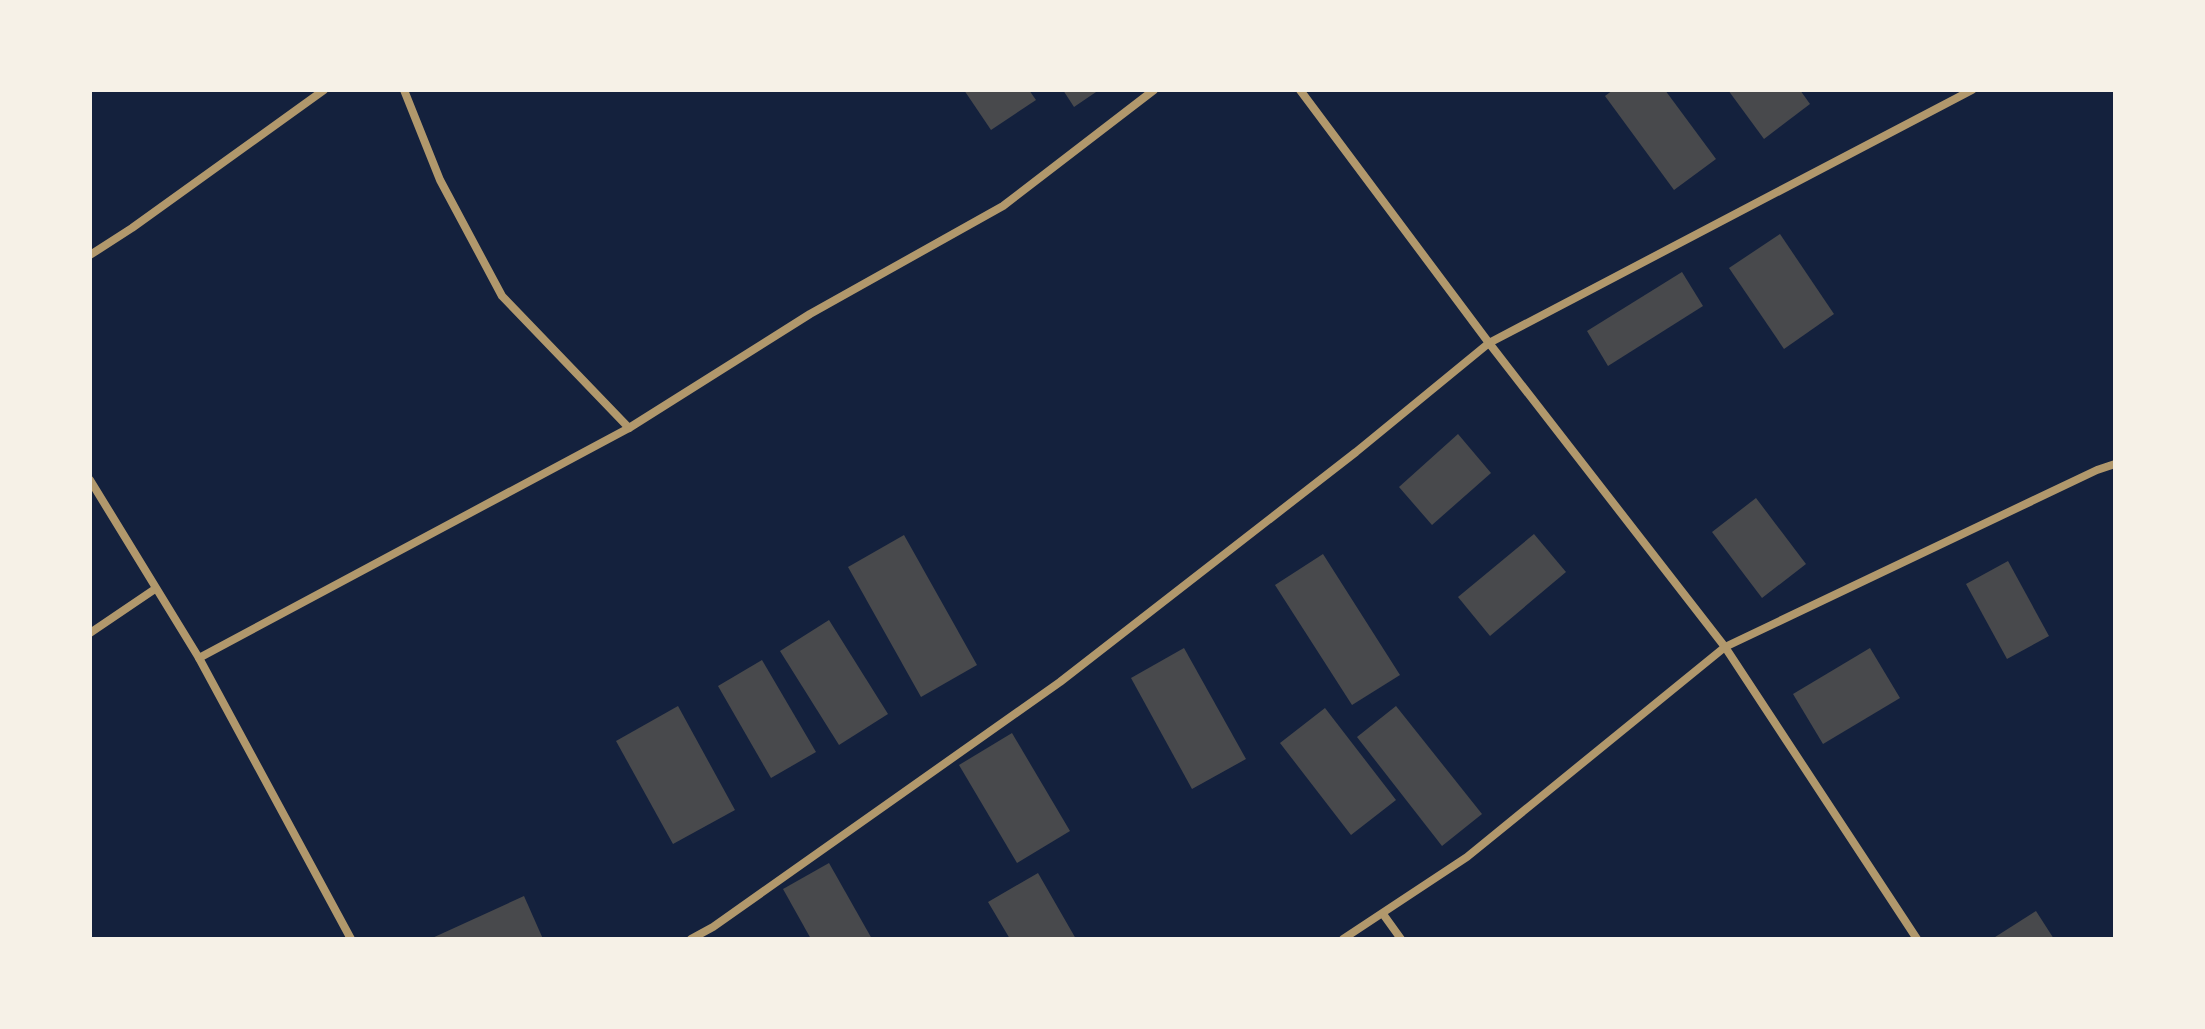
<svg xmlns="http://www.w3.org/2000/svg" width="2205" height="1029" font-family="'Fira Sans',sans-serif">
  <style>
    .building { fill: #48494c }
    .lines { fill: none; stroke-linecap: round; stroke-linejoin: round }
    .minor { stroke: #b1986c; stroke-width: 8 }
  </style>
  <rect width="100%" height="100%" fill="#14213d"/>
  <!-- building -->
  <g class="building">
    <polygon points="964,90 1029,90 1036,100 991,130"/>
    <polygon points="1063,90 1099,90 1074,107"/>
    <polygon points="1613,90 1665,90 1716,159 1674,190 1605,96"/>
    <polygon points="1728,90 1800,90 1810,104 1764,139"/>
    <polygon points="1780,234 1834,314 1784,349 1729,268"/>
    <polygon points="1682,272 1703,306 1608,366 1587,331"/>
    <polygon points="1458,434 1491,473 1432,525 1399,487"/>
    <polygon points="1756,498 1806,564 1762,598 1712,532"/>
    <polygon points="1534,534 1566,572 1490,636 1458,597"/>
    <polygon points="904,535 977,665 921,697 848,567"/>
    <polygon points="1323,554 1400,675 1352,705 1275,585"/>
    <polygon points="2008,561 2049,636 2007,659 1966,584"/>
    <polygon points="829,620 888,714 839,745 780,651"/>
    <polygon points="1184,648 1246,759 1192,789 1131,678"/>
    <polygon points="1870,648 1900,698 1823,744 1793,694"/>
    <polygon points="762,660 816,752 771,778 718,686"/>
    <polygon points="678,706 735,810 673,844 616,741"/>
    <polygon points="1396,706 1482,814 1442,846 1357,737"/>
    <polygon points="1325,708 1396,800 1351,835 1280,743"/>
    <polygon points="1012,733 1070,831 1017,863 959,765"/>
    <polygon points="829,863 872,939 811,939 783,889"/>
    <polygon points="1038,873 1076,939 1010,939 988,902"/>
    <polygon points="524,896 543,939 430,939"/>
    <polygon points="2036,911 2054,939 1992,939"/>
  </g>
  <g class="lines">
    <!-- minor -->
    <g class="minor">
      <polyline points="404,90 440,180 502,296 629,428"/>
      <polyline points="1300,90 1489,343 1725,647 1917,939"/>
      <polyline points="90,255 132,228 324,90"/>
      <polyline points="90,480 199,658 351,939"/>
      <polyline points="90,633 155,589"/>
      <polyline points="199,658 629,428 810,314 1003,206 1154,90"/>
      <polyline points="1383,914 1401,939"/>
      <polyline points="691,939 713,927 1060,682 1356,452 1489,343 1972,90"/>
      <polyline points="1343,939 1467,857 1725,647 2097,470 2115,464"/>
    </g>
  </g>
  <!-- border -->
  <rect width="2205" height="1029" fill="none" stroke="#f6f1e7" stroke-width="184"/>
</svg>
